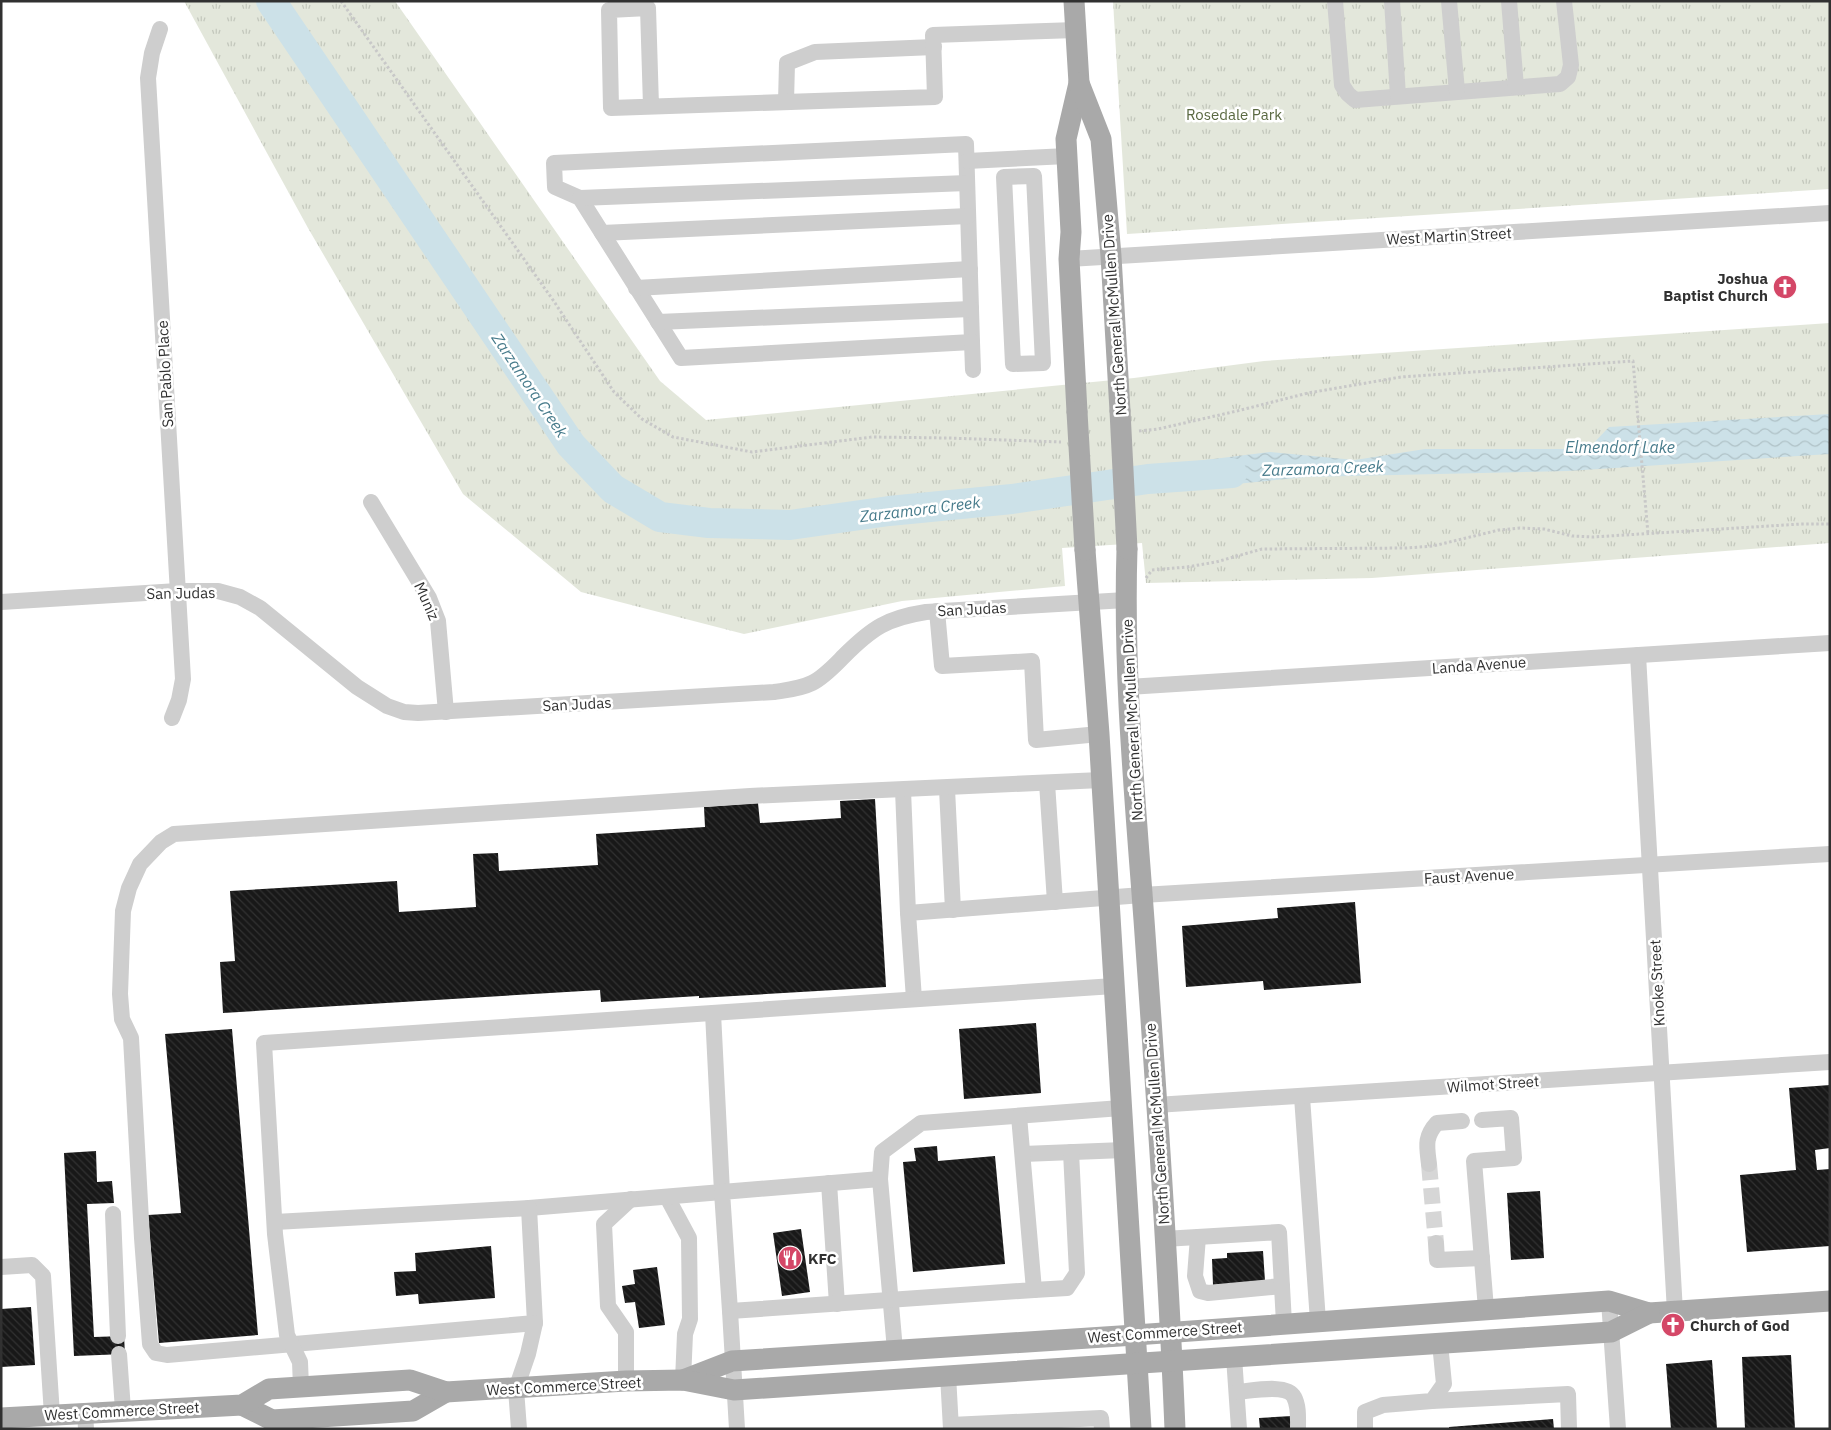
<svg xmlns="http://www.w3.org/2000/svg" width="1831" height="1430" font-family="'IBM Plex Sans',sans-serif">
  <style>
    .grass { fill: url(#grass-tufts) }
    .water { fill: url(#water-waves) }
    .lines { fill: none; stroke-linecap: round; stroke-linejoin: round }
    .river { stroke: #cce1e8; stroke-width: 30 }
    .building { fill: url(#building-back-hatch) }
    .minor-tunnel { stroke: #d6d6d6; stroke-width: 16; stroke-dasharray: 16 8; stroke-linecap: butt }
    .path { stroke: #c8c8c8; stroke-width: 3; stroke-dasharray: 2.5 2.5; stroke-linecap: butt }
    .minor { stroke: #cecece; stroke-width: 16 }
    .major { stroke: #a9a9a9; stroke-width: 21 }
    .major-bridge { stroke: #a9a9a9; stroke-width: 21 }
    .labels { text-anchor: middle; dominant-baseline: central; stroke-width: 5; stroke-linejoin: round; paint-order: stroke }
    .park-label { font-size: 15px; fill: #5a6942; stroke: #fff }
    .street-label { font-size: 15px; fill: #313131; stroke: #fff }
    .poi-label { font-size: 15px; font-weight: bold; fill: #313131; stroke: #fff; text-anchor: start }
    .water-label { font-size: 16px; font-style: italic; fill: #477b8b; stroke: #fff }
  </style>
  <defs>
    <pattern id="grass-tufts" width="24" height="20" patternUnits="userSpaceOnUse" patternTransform="scale(1.25)"><rect width="24" height="20" fill="#e3e7db"/><path d="M3 7l-1-3M5 7V3M7 7l1-3M15 17l-1-3M17 17v-4M19 17l1-3" fill="none" stroke="#c3c7bc"/></pattern>
    <pattern id="water-waves" width="16" height="10" patternUnits="userSpaceOnUse" patternTransform="scale(1.25)"><rect width="16" height="10" fill="#cce1e8"/><path d="M0 5q4-4 8 0t8 0" fill="none" stroke="#b0c2c7"/></pattern>
    <pattern id="building-back-hatch" width="6" height="6" patternUnits="userSpaceOnUse" patternTransform="scale(1.25)"><rect width="6" height="6" fill="#181818"/><path d="M-1 5l2 2M0 0l6 6M5-1l2 2" fill="none" stroke="#313131"/></pattern>
  </defs>
  <rect width="100%" height="100%" fill="#fff"/>
  <!-- grass -->
  <g class="grass">
    <polygon points="184,1 395,1 660,381 706,420 1134,378 1264,361 1830,323 1830,543 1372,578 1146,583 1142,543 1062,548 1065,586 902,601 744,634 581,592 463,494 308,228"/>
    <polygon points="1113,1 1830,1 1830,189 1127,234"/>
  </g>
  <!-- water -->
  <polygon class="water" points="1830,414 1830,454 1568,471 1307,477 1194,488 1191,477 1197,461 1270,452 1355,460 1425,449 1588,449 1609,427"/>
  <g class="lines">
    <!-- river -->
    <polyline class="river" points="271,1 571,445 613,489 660,517 709,523 790,525 889,511 1012,499 1148,479 1232,473"/>
  </g>
  <!-- building -->
  <g class="building">
    <polygon points="875,799 886,987 699,998 699,996 601,1002 600,990 223,1013 220,962 235,961 230,891 397,881 399,912 476,907 473,854 498,853 499,871 598,865 596,834 705,827 704,807 758,803 760,823 841,818 840,801"/>
    <polygon points="1355,902 1361,983 1264,990 1263,981 1186,987 1182,926 1278,918 1277,908"/>
    <polygon points="1036,1023 1041,1093 964,1099 959,1029"/>
    <polygon points="232,1029 258,1335 159,1343 148,1215 181,1213 165,1034"/>
    <polygon points="1830,1085 1830,1148 1815,1150 1817,1170 1830,1169 1830,1246 1747,1252 1740,1175 1796,1170 1789,1088"/>
    <polygon points="937,1146 938,1161 995,1156 1005,1264 913,1272 903,1162 916,1161 914,1148"/>
    <polygon points="96,1151 97,1182 112,1181 114,1203 87,1204 94,1337 124,1336 125,1354 74,1356 64,1153"/>
    <polygon points="1540,1191 1544,1258 1511,1260 1507,1193"/>
    <polygon points="801,1229 810,1292 782,1296 773,1233"/>
    <polygon points="491,1246 495,1298 419,1304 418,1294 396,1296 394,1272 416,1271 415,1253"/>
    <polygon points="1263,1251 1265,1281 1213,1285 1212,1259 1227,1258 1227,1253"/>
    <polygon points="657,1267 665,1325 639,1328 635,1302 625,1303 622,1286 635,1284 633,1270"/>
    <polygon points="31,1307 35,1365 1,1367 1,1309"/>
    <polygon points="1791,1355 1795,1429 1745,1429 1742,1357"/>
    <polygon points="1712,1360 1717,1429 1671,1429 1666,1364"/>
    <polygon points="1292,1416 1293,1429 1260,1429 1259,1418"/>
    <polygon points="1553,1419 1554,1429 1449,1429 1449,1427"/>
  </g>
  <g class="lines">
    <!-- minor-tunnel -->
    <polyline class="minor-tunnel" points="1429,1164 1436,1243"/>
    <!-- path -->
    <g class="path">
      <polyline points="341,1 553,300 614,392 642,419 673,437 752,452 872,437 948,438 1061,442"/>
      <polyline points="1139,431 1158,429 1237,411 1308,393 1401,377 1633,361 1648,534"/>
      <polyline points="1146,578 1152,570 1187,567 1216,562 1262,549 1407,548 1433,546 1499,530 1520,528 1544,529 1572,536 1593,537 1801,524 1830,524"/>
    </g>
    <!-- minor -->
    <g class="minor">
      <polyline points="1335,1 1342,85 1348,94 1355,100 1560,84 1568,77 1571,65 1564,1"/>
      <polyline points="1392,1 1398,96"/>
      <polyline points="1449,1 1457,91"/>
      <polyline points="1509,1 1516,87"/>
      <polyline points="160,29 152,53 148,78 183,679 179,700 172,718"/>
      <polyline points="786,102 787,63 815,52 934,47"/>
      <polyline points="651,106 648,8 609,10 611,108 935,97 933,35 1076,30"/>
      <polygon points="966,144 972,342 681,358 580,198 555,187 554,163"/>
      <polyline points="967,161 1067,156"/>
      <polygon points="1034,176 1043,363 1013,364 1004,177"/>
      <polyline points="580,198 967,183"/>
      <polyline points="602,233 968,216"/>
      <polyline points="1069,259 1830,213"/>
      <polyline points="636,288 970,269"/>
      <polyline points="658,322 971,309"/>
      <polyline points="972,342 973,370"/>
      <polyline points="371,502 429,598 438,621 446,712"/>
      <path d="M1,602L178,591H218L240,597L260,608L357,687L387,706L404,712L418,713L774,692C787,690 800,689 812,683C824,677 834,666 844,656C872,628 887,618 926,612L1126,600"/>
      <polyline points="937,611 942,666 1032,661 1036,740 1099,734"/>
      <polyline points="1638,655 1675,1312"/>
      <polyline points="1128,687 1830,643"/>
      <polyline points="1047,783 1055,902"/>
      <polyline points="947,789 953,910"/>
      <polyline points="903,790 908,913"/>
      <polyline points="914,999 908,913 1142,895 1830,854"/>
      <polyline points="1302,1097 1318,1321"/>
      <polyline points="1156,1105 1830,1062"/>
      <polyline points="1482,1120 1511,1118 1514,1158 1474,1161 1486,1309"/>
      <polyline points="1023,1154 1124,1150"/>
      <path d="M1429,1164C1427,1147 1424,1137 1437,1123L1462,1121"/>
      <polyline points="829,1183 837,1304"/>
      <polyline points="667,1197 689,1238 690,1319 685,1334 683,1380"/>
      <polyline points="529,1208 722,1192 713,1013"/>
      <polyline points="113,1214 118,1336"/>
      <polyline points="275,1222 529,1208 535,1323 167,1355 156,1353 150,1344 142,1238 131,1038 122,1019 120,994 123,911 129,888 140,864 161,842 174,834 750,796 1101,780"/>
      <polyline points="1198,1237 1195,1276 1200,1291 1208,1293 1282,1286"/>
      <polyline points="1164,1239 1279,1232 1284,1323"/>
      <polyline points="1436,1243 1437,1260 1482,1258"/>
      <polyline points="1,1267 32,1265 43,1276 52,1415"/>
      <polyline points="1034,1290 1067,1288 1077,1273 1071,1152"/>
      <polyline points="1609,1301 1618,1429"/>
      <polyline points="730,1311 722,1192 880,1179"/>
      <polyline points="895,1350 880,1179 882,1152 921,1123 1121,1108"/>
      <polyline points="119,1354 123,1410"/>
      <polyline points="1234,1357 1239,1429"/>
      <polyline points="948,1375 951,1429"/>
      <polyline points="626,1381 626,1332 608,1306 604,1224 631,1199"/>
      <polyline points="301,1387 300,1362 287,1335 275,1234 264,1043 1114,986"/>
      <path d="M1237,1392C1251,1391 1287,1383 1294,1397C1299,1406 1298,1419 1298,1429"/>
      <polyline points="1432,1401 1568,1394 1569,1429"/>
      <polyline points="85,1413 86,1429"/>
      <polyline points="951,1425 1101,1418 1102,1429"/>
      <polyline points="519,1429 516,1389 528,1354 535,1323"/>
      <polyline points="737,1429 730,1311 1034,1290 1019,1116"/>
      <polyline points="1365,1429 1365,1412 1383,1405 1432,1401 1444,1384 1440,1343"/>
    </g>
    <!-- major -->
    <g class="major">
      <polyline points="1074,1 1079,83 1066,139 1071,232 1069,259 1077,412"/>
      <polyline points="1079,83 1101,139 1111,256 1120,411"/>
      <path d="M1127,549C1123,673 1135,797 1144,920C1156,1089 1168,1259 1175,1429"/>
      <polyline points="1085,550 1099,734 1141,1429"/>
      <polyline points="683,1380 732,1361 1135,1335 1609,1301 1649,1313 1830,1301"/>
      <polyline points="242,1405 272,1420 304,1418 413,1411 446,1392"/>
      <polyline points="1,1418 242,1405 269,1389 410,1380 446,1392 626,1381 683,1380 734,1390 1611,1332 1649,1313"/>
    </g>
    <!-- major-bridge -->
    <g class="major-bridge">
      <polyline points="1120,411 1127,549"/>
      <polyline points="1077,412 1085,550"/>
    </g>
  </g>
  <!-- icons -->
  <defs>
    <g id="church-disc" transform="scale(1.25)"><circle r="9.5" fill="#d44767" stroke="#fff"/><path d="M-1.2-6h2.4v3.5h3.3v2.4h-3.3V6h-2.4V-.1h-3.3v-2.4h3.3Z" fill="#fff"/></g>
    <g id="restaurant-disc" transform="scale(1.25)"><circle r="9.5" fill="#d44767" stroke="#fff"/><path d="M-5-6h1v4h1v-4h1v4h1v-4h1v5L-1.5 .5V6h-2V.5L-5-1ZM5-6V6H3V1.5H1.5Q1.5-4 5-6Z" fill="#fff"/></g>
  </defs>
  <g fill-rule="evenodd">
    <use href="#church-disc" x="1785" y="287"/>
    <use href="#restaurant-disc" x="790" y="1258"/>
    <use href="#church-disc" x="1673" y="1325"/>
  </g>
  <g class="labels">
    <!-- park labels -->
    <g class="park-label">
      <text x="1234" y="114">Rosedale Park</text>
    </g>
    <!-- street labels -->
    <g class="street-label">
      <text transform="translate(1449 236) rotate(-3)">West Martin Street</text>
      <text transform="translate(1114 315) rotate(-94)">North General McMullen Drive</text>
      <text transform="translate(165 374) rotate(-93)">San Pablo Place</text>
      <text transform="translate(181 593) rotate(-1)">San Judas</text>
      <text transform="translate(427 601) rotate(66)">Muniz</text>
      <text transform="translate(972 609) rotate(-3)">San Judas</text>
      <text transform="translate(1479 665) rotate(-4)">Landa Avenue</text>
      <text transform="translate(577 704) rotate(-3)">San Judas</text>
      <text transform="translate(1132 720) rotate(-93)">North General McMullen Drive</text>
      <text transform="translate(1469 876) rotate(-3)">Faust Avenue</text>
      <text transform="translate(1657 983) rotate(-93)">Knoke Street</text>
      <text transform="translate(1493 1084) rotate(-4)">Wilmot Street</text>
      <text transform="translate(1157 1124) rotate(-94)">North General McMullen Drive</text>
      <text transform="translate(1165 1332) rotate(-4)">West Commerce Street</text>
      <text transform="translate(564 1386) rotate(-3)">West Commerce Street</text>
      <text transform="translate(122 1411) rotate(-3)">West Commerce Street</text>
    </g>
    <!-- poi labels -->
    <g class="poi-label">
      <text x="1768" y="278" text-anchor="end">Joshua<tspan x="1768" dy="17">Baptist Church</tspan></text>
      <text x="808" y="1258">KFC</text>
      <text x="1690" y="1325">Church of God</text>
    </g>
    <!-- water labels -->
    <g class="water-label">
      <text transform="translate(530 385) rotate(56)">Zarzamora Creek</text>
      <text x="1620" y="447">Elmendorf Lake</text>
      <text transform="translate(1323 468) rotate(-2)">Zarzamora Creek</text>
      <text transform="translate(920 509) rotate(-7)">Zarzamora Creek</text>
    </g>
  </g>
  <!-- border -->
  <rect width="1831" height="1430" fill="none" stroke="#313131" stroke-width="5"/>
</svg>
